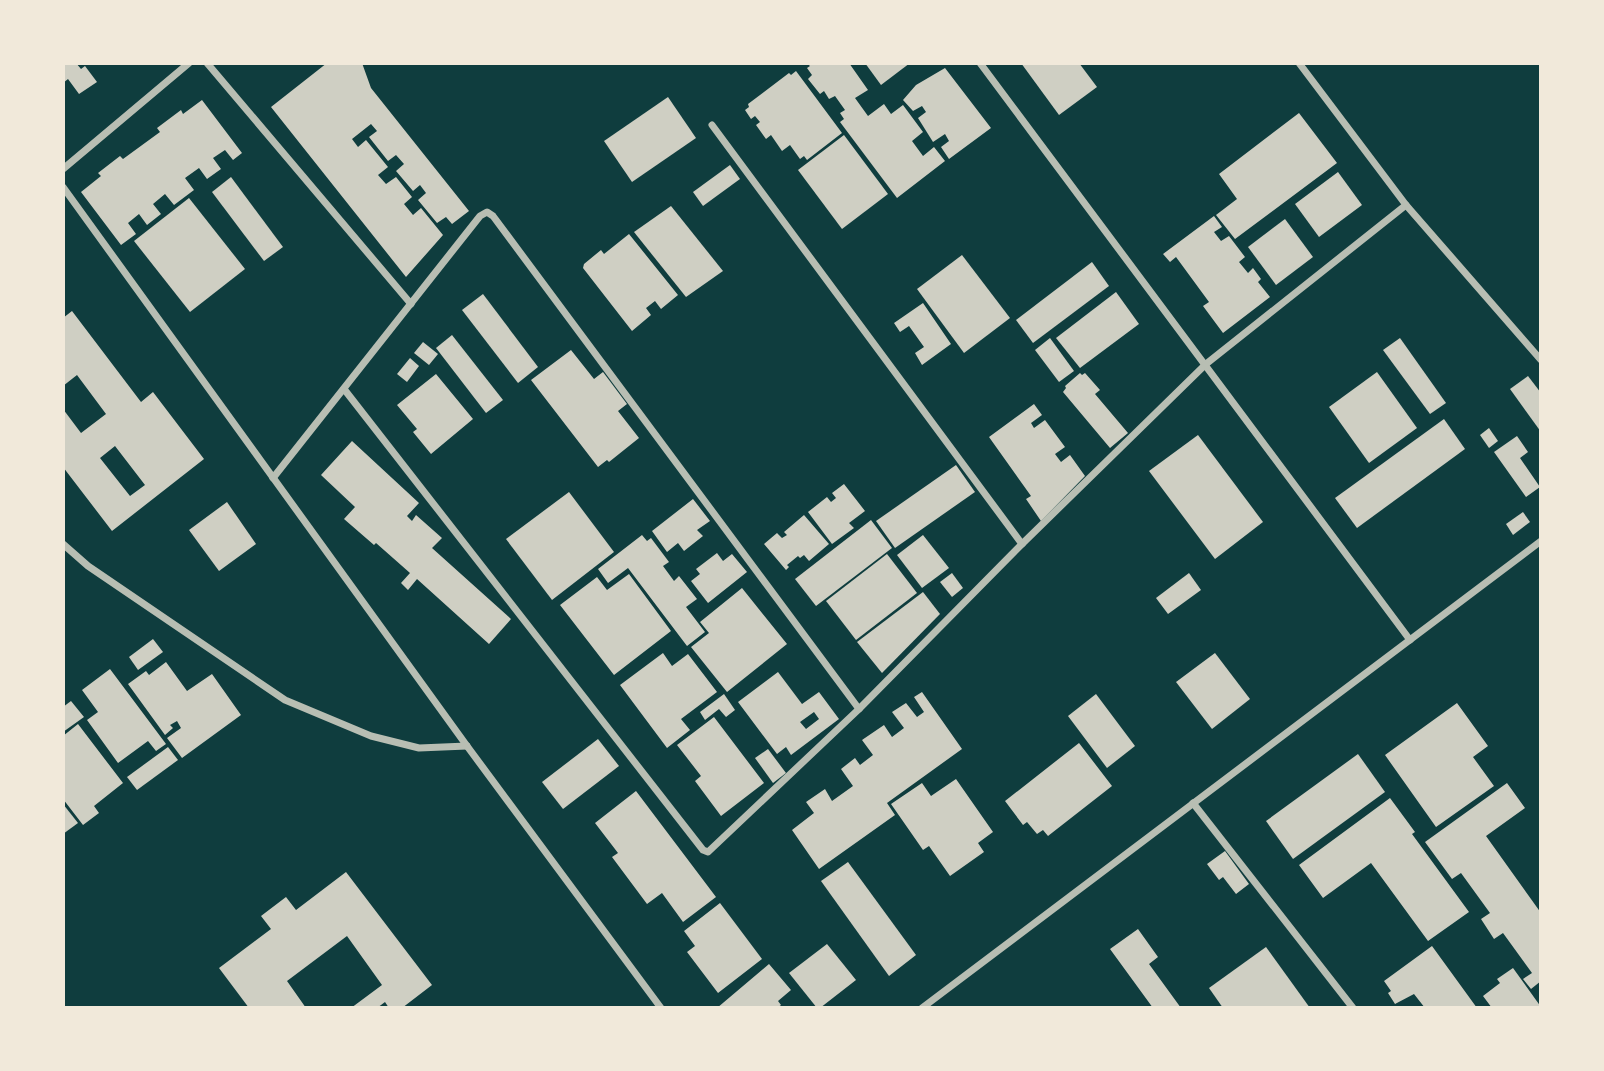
<svg xmlns="http://www.w3.org/2000/svg" width="1604" height="1071" font-family="'Sofia Sans Condensed',sans-serif">
  <style>
    .building { fill: #cfcfc3; fill-rule: evenodd }
    .lines { fill: none; stroke-linecap: round; stroke-linejoin: round }
    .minor { stroke: #b8beb3; stroke-width: 7 }
  </style>
  <rect width="100%" height="100%" fill="#0f3d3e"/>
  <!-- building -->
  <g class="building">
    <polygon points="63,63 76,63 81,69 85,66 97,82 79,94 68,79 63,83"/>
    <polygon points="327,63 362,63 371,88 469,211 452,224 446,217 437,223 418,200 426,193 420,185 413,191 396,171 404,164 396,155 388,161 369,137 377,131 371,124 352,139 358,147 366,140 388,167 378,175 386,184 396,177 412,197 404,204 413,215 421,208 443,235 406,277 271,107"/>
    <polygon points="807,63 849,63 868,90 855,98 868,116 884,104 891,114 903,105 923,132 912,141 923,156 934,147 945,161 897,198 840,122 844,119 840,113 845,110 835,96 829,99 824,91 820,94 808,79 812,75 807,68 810,66"/>
    <polygon points="865,63 910,63 881,85"/>
    <polygon points="1021,63 1079,63 1097,87 1059,115"/>
    <polygon points="945,68 991,128 949,159 941,147 949,141 945,134 933,142 918,118 926,112 922,106 913,111 903,100 916,85"/>
    <polygon points="796,71 842,133 807,160 804,156 800,159 790,145 782,151 771,135 766,139 756,125 760,122 755,116 751,119 745,110 749,107 748,104 789,73 791,75"/>
    <polygon points="668,97 696,138 632,182 604,141"/>
    <polygon points="202,100 242,153 233,160 225,150 213,158 221,169 207,179 199,168 185,178 194,190 174,205 165,194 153,204 161,214 147,225 139,214 128,223 136,234 121,245 81,192 101,176 98,173 120,156 123,159 160,132 157,128 181,110 183,114"/>
    <polygon points="1299,113 1337,163 1235,239 1216,215 1237,199 1219,174"/>
    <polygon points="844,135 888,194 842,229 798,170"/>
    <polygon points="730,165 740,179 703,206 693,192"/>
    <polygon points="1338,172 1362,205 1319,237 1295,204"/>
    <polygon points="231,177 283,247 264,261 212,192"/>
    <polygon points="189,198 245,269 190,312 134,241"/>
    <polygon points="671,206 723,271 686,297 634,232"/>
    <polygon points="1214,216 1222,227 1214,232 1221,241 1229,236 1245,257 1239,262 1248,273 1253,268 1261,279 1258,282 1270,297 1223,333 1203,306 1209,302 1176,257 1170,262 1163,254"/>
    <polygon points="1285,219 1313,257 1276,285 1248,247"/>
    <polygon points="629,234 678,295 661,309 655,301 646,308 651,315 632,331 583,268 584,264 601,250 604,254"/>
    <polygon points="962,255 1010,318 964,353 917,289"/>
    <polygon points="1092,262 1109,286 1033,343 1016,320"/>
    <polygon points="1116,292 1139,324 1080,368 1056,338"/>
    <polygon points="483,294 538,367 518,383 462,310"/>
    <polygon points="923,303 951,344 922,365 915,353 924,347 909,326 900,332 894,323"/>
    <path d="M72,311L141,402L153,392L204,459L112,531L63,467V409L81,433L106,414L77,375L63,386V318ZM115,446L145,485L130,496L100,458Z"/>
    <polygon points="452,335 503,400 486,413 436,348"/>
    <polygon points="1050,338 1074,371 1059,382 1035,350"/>
    <polygon points="1400,338 1446,403 1430,414 1383,350"/>
    <polygon points="423,342 438,354 429,365 414,353"/>
    <polygon points="571,350 594,379 603,372 627,404 618,411 639,438 609,462 607,460 598,467 531,380"/>
    <polygon points="410,358 419,366 407,382 397,374"/>
    <polygon points="1377,372 1417,428 1369,463 1329,407"/>
    <polygon points="1080,373 1082,375 1085,373 1100,390 1095,394 1128,433 1110,448 1063,392 1066,388 1065,386"/>
    <polygon points="436,374 473,419 431,454 413,432 417,429 397,405"/>
    <polygon points="1528,376 1541,393 1541,432 1510,389"/>
    <polygon points="1034,404 1042,415 1031,423 1034,428 1045,420 1065,447 1055,454 1061,462 1070,455 1085,476 1041,521 1026,499 1031,496 989,437"/>
    <polygon points="1444,419 1465,449 1357,528 1335,498"/>
    <polygon points="1489,428 1498,441 1489,448 1480,435"/>
    <polygon points="1198,435 1263,522 1215,559 1149,471"/>
    <polygon points="1517,436 1528,452 1520,458 1540,487 1526,497 1494,452"/>
    <polygon points="352,441 419,503 407,516 412,521 416,515 442,538 432,548 511,619 489,644 417,579 408,590 401,583 410,573 376,543 374,545 344,519 355,507 321,475"/>
    <polygon points="956,465 975,492 895,548 876,521"/>
    <polygon points="844,484 865,511 849,523 854,528 832,544 808,512 827,497 831,502 836,498 832,493"/>
    <polygon points="569,492 614,552 552,600 506,539"/>
    <polygon points="693,499 710,521 697,530 703,536 684,551 678,543 667,552 652,531"/>
    <polygon points="227,502 256,544 219,571 189,530"/>
    <polygon points="1523,512 1530,522 1513,535 1506,524"/>
    <polygon points="804,515 829,544 809,561 804,555 800,558 798,556 787,565 789,567 786,570 764,544 777,533 782,538 787,535 784,532"/>
    <polygon points="871,520 892,548 816,606 795,579"/>
    <polygon points="642,535 647,541 651,538 669,562 663,566 674,581 679,576 697,599 686,607 705,632 687,646 628,568 608,583 598,569"/>
    <polygon points="923,535 949,568 922,588 897,555"/>
    <polygon points="717,553 723,561 732,554 747,572 708,603 691,581 700,574 696,569"/>
    <polygon points="887,554 917,593 856,640 826,601"/>
    <polygon points="952,573 963,588 952,597 940,582"/>
    <polygon points="1189,573 1201,590 1168,614 1156,598"/>
    <polygon points="629,574 671,631 614,675 560,605 597,577 607,590"/>
    <polygon points="742,588 787,644 727,692 691,647 709,633 700,622"/>
    <polygon points="923,592 940,614 882,673 857,642"/>
    <polygon points="153,639 163,652 138,670 129,657"/>
    <polygon points="663,653 672,666 688,654 717,692 681,719 690,730 667,748 620,685"/>
    <polygon points="1215,653 1250,699 1212,729 1176,682"/>
    <polygon points="166,662 187,691 212,674 241,715 182,758 167,738 181,728 177,721 170,725 173,728 165,735 128,684 146,671 149,675"/>
    <polygon points="110,669 166,744 156,751 148,741 118,763 87,720 98,712 82,690"/>
    <path d="M778,672L802,704L819,692L839,719L791,755L786,747L777,754L738,702ZM814,712L819,719L806,729L800,722Z"/>
    <polygon points="922,692 962,749 887,803 895,815 819,869 792,830 814,813 806,802 825,789 832,801 853,786 841,769 855,758 860,765 873,755 862,740 884,725 892,737 904,728 892,712 906,703 917,717 924,712 914,697"/>
    <polygon points="724,694 735,710 726,717 719,709 705,720 700,712"/>
    <polygon points="1096,694 1135,746 1107,768 1068,716"/>
    <polygon points="71,701 84,717 63,732 63,707"/>
    <polygon points="1457,703 1488,746 1473,757 1494,786 1436,827 1385,755"/>
    <polygon points="714,717 764,783 721,816 695,781 701,776 677,745"/>
    <polygon points="78,724 123,783 94,806 99,813 83,825 63,799 63,736"/>
    <polygon points="598,739 619,766 563,809 542,782"/>
    <polygon points="1079,743 1112,786 1048,836 1043,830 1037,834 1027,822 1023,825 1005,801"/>
    <polygon points="168,747 178,760 137,790 127,777"/>
    <polygon points="768,749 786,773 773,783 755,758"/>
    <polygon points="1358,754 1385,792 1293,859 1266,821"/>
    <polygon points="956,779 993,832 978,843 984,852 950,876 929,846 923,850 891,804 922,783 931,796"/>
    <polygon points="1507,783 1525,808 1486,836 1541,913 1541,981 1531,989 1523,979 1532,973 1503,933 1494,939 1481,919 1490,913 1461,873 1452,879 1425,842"/>
    <polygon points="636,791 716,897 683,922 662,893 647,904 612,857 618,853 595,823"/>
    <polygon points="1390,798 1415,832 1412,834 1469,912 1428,941 1371,863 1323,898 1299,865"/>
    <polygon points="63,804 78,823 63,834"/>
    <polygon points="1225,851 1249,884 1236,894 1223,877 1219,880 1207,864"/>
    <polygon points="848,862 916,955 889,976 821,881"/>
    <polygon points="346,872 432,985 402,1008 389,1008 385,1002 377,1008 351,1008 382,985 347,936 287,981 306,1008 249,1008 219,968 271,929 261,916 286,897 296,910"/>
    <polygon points="720,903 762,959 718,993 687,952 695,946 684,931"/>
    <polygon points="1138,929 1158,957 1149,964 1181,1008 1153,1008 1110,949"/>
    <polygon points="827,944 856,980 820,1008 817,1008 789,973"/>
    <polygon points="1432,946 1477,1008 1425,1008 1414,994 1395,1004 1388,993 1391,991 1384,981"/>
    <polygon points="1266,947 1310,1008 1223,1008 1209,988"/>
    <polygon points="769,964 791,990 778,1001 781,1005 777,1008 717,1008"/>
    <polygon points="1513,968 1541,1007 1541,1008 1492,1008 1483,996 1500,983 1497,979"/>
  </g>
  <g class="lines">
    <!-- minor -->
    <g class="minor">
      <polyline points="207,63 411,304"/>
      <polyline points="980,63 1410,640"/>
      <polyline points="1299,63 1406,205 1541,360"/>
      <polyline points="712,125 1022,544"/>
      <polyline points="63,169 189,63"/>
      <polyline points="63,187 467,746 661,1008"/>
      <polyline points="344,389 703,850 708,852 859,709 1022,544 1206,364 1406,205"/>
      <polyline points="273,478 480,216 487,212 493,216 859,709"/>
      <polyline points="63,544 88,566 285,700 371,736 419,748 467,746"/>
      <polyline points="1193,803 1353,1008"/>
      <polyline points="922,1008 1541,541"/>
    </g>
  </g>
  <!-- border -->
  <rect width="1604" height="1071" fill="none" stroke="#f1e9da" stroke-width="130"/>
</svg>
